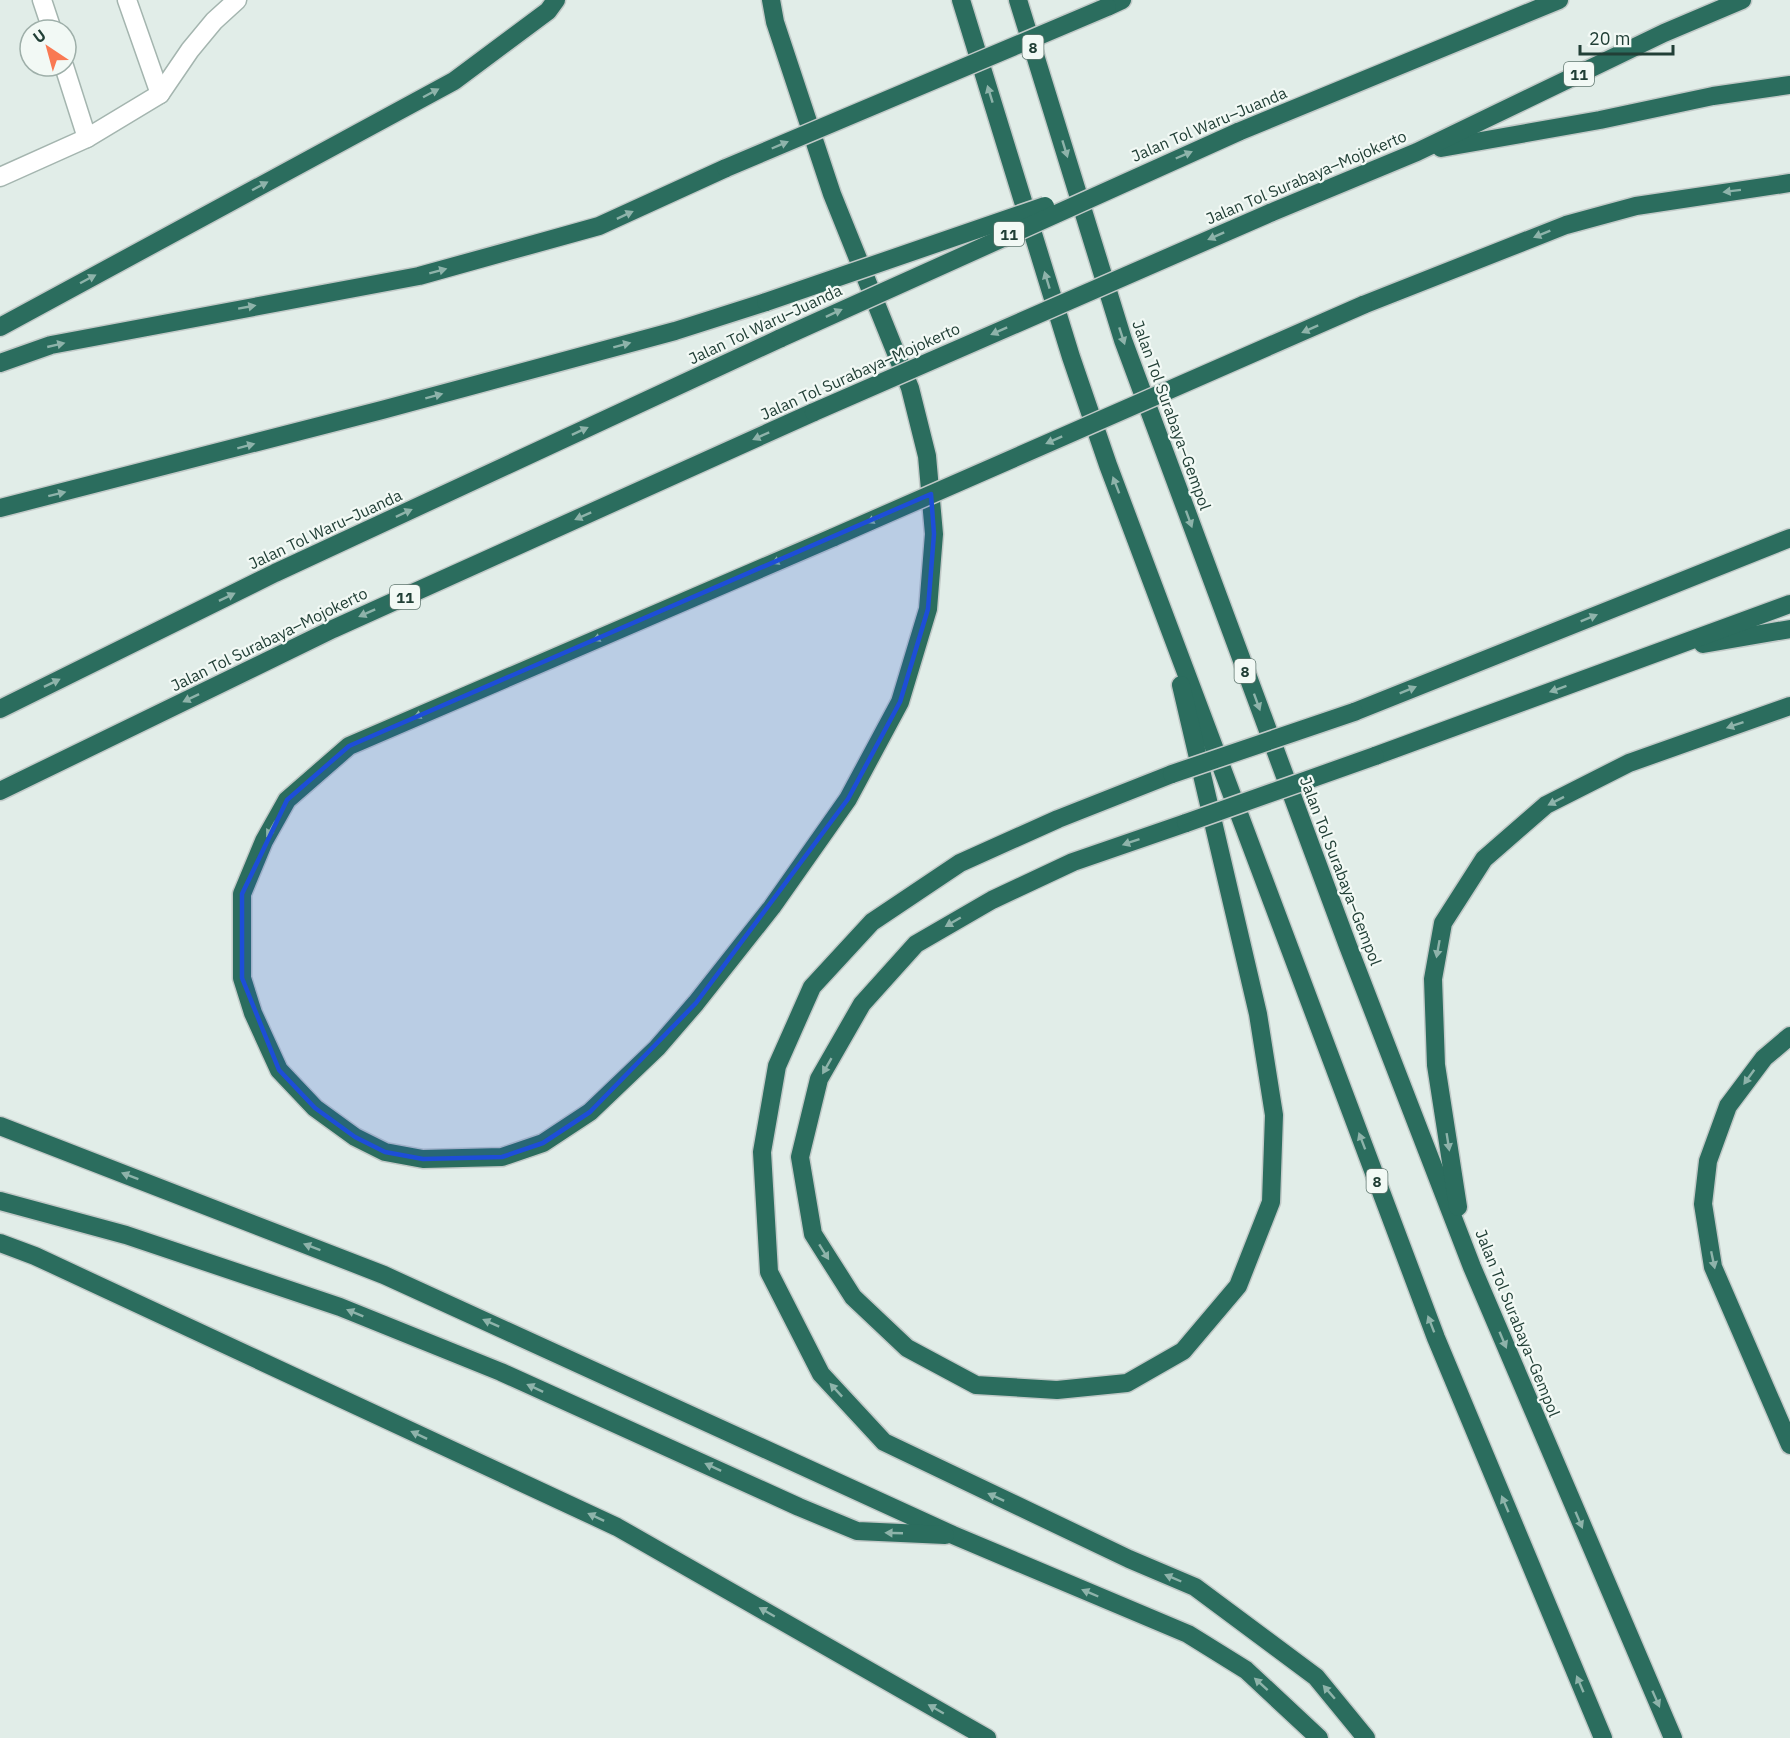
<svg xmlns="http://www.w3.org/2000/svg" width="1790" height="1738" font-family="'IBM Plex Sans',sans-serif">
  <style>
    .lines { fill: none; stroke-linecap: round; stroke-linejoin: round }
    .minor-casing { stroke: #a4b5af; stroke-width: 21 }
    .highway-casing { stroke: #c1c9c7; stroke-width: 21 }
    .minor { stroke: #fff; stroke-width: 18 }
    .highway { stroke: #2b6d5e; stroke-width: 18 }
    .highway-bridge-casing { stroke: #c1c9c7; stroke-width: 21; stroke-linecap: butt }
    .highway-bridge { stroke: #2b6d5e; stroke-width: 18 }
    .oneway { fill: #8eb3aa }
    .marked { fill: #1d4ed8; fill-opacity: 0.2; stroke: #1d4ed8; stroke-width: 4.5; stroke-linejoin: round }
    .labels { text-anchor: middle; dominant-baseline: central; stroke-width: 4.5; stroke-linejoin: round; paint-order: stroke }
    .shield { fill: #f2f9f5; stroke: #60776f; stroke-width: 1.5 }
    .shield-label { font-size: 15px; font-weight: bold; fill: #213f36 }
    .street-label { font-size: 16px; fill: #213f36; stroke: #f2f9f5 }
  </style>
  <rect width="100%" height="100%" fill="#e1ede8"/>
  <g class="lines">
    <!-- minor casing -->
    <g class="minor-casing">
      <g id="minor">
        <polyline points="42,0 52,30"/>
        <polyline points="127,0 160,94"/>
        <polyline points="64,66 87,138"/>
        <polyline points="0,177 87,138 160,94 190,50 214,21 237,0"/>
      </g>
    </g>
    <!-- highway casing -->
    <g class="highway-casing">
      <g id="highway">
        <polyline points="771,0 775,22 832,194 910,388 927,456 934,534 928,609 900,702 848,799 772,907 696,1003 657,1048 590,1112 543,1143 502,1157 423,1159 385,1152 355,1137 315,1108 279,1070 253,1013 242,978 242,894 264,841 287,800 349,746 834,537"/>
        <polyline points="961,0 1071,357 1108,465 1436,1338 1603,1738"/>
        <polyline points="1018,0 1123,340 1348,946 1472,1267 1673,1738"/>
        <polyline points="1107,7 1122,0"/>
        <polyline points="1238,132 1559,0"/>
        <polyline points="1441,148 1600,120 1713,96 1790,85"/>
        <polyline points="1270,213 1417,152 1664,33 1742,0"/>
        <polyline points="1363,305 1566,225 1636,206 1790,183"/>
        <polyline points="0,327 454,81 548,11 556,0"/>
        <polyline points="0,363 51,345 419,276 599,226 726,168"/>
        <polyline points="0,508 382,410 675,331 766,302"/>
        <polyline points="1703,644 1790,629"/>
        <polyline points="1181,685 1258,1014 1274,1115 1271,1202 1238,1286 1183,1351 1127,1383 1057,1390 976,1385 907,1348 853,1297 813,1234 800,1157 819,1079 862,1004 916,944 992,900 1073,862 1186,823"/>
        <polyline points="0,709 275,573 781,338"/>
        <polyline points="1354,712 1790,538"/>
        <polyline points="1375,756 1790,604"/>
        <polyline points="1172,774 1058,819 960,863 872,922 812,987 777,1066 762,1152 769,1272 821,1374 884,1442 1129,1559 1195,1587 1316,1677 1366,1738"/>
        <polyline points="0,791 333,629 814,412"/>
        <polyline points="1790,1036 1764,1058 1728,1106 1708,1161 1703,1204 1713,1267 1790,1445"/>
        <polyline points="0,1126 384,1275 953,1535 1188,1634 1246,1670 1319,1738"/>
        <polyline points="0,1201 126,1235 340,1307 501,1372 799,1507 857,1531 945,1535"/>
        <polyline points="1458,1207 1436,1065 1433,979 1443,923 1484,859 1546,805 1629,763 1790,706"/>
        <polyline points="0,1243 35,1256 617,1527 987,1738"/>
      </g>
    </g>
    <!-- minor -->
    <use href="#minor" class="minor"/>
    <!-- highway -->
    <use href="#highway" class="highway"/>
    <!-- highway-bridge casing -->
    <g class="highway-bridge-casing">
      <g id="highway-bridge">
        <polyline points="726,168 1107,7"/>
        <polyline points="766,302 1045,206"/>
        <polyline points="781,338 1238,132"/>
        <polyline points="814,412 1270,213"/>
        <polyline points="834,537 1363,305"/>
        <polyline points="1172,774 1354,712"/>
        <polyline points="1186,823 1375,756"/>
      </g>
    </g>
    <!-- highway-bridge -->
    <use href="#highway-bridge" class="highway-bridge"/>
  </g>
  <!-- one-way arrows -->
  <defs><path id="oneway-solid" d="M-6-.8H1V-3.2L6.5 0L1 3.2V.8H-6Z" transform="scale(1.5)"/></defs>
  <g class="oneway">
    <use href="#oneway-solid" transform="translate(431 93) rotate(-28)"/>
    <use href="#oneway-solid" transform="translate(990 94) rotate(-107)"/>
    <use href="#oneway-solid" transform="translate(780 145) rotate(-23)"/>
    <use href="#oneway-solid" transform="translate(1065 149) rotate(73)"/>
    <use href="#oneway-solid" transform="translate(1184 155) rotate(-23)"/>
    <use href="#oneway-solid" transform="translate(260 186) rotate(-28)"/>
    <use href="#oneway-solid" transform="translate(1732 191) rotate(173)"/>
    <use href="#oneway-solid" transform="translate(625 215) rotate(-25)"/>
    <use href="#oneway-solid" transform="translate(1542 234) rotate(158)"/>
    <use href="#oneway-solid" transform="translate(1216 236) rotate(156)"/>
    <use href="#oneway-solid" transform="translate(438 271) rotate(-15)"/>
    <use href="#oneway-solid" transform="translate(88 279) rotate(-28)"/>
    <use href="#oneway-solid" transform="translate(1047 280) rotate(-107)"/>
    <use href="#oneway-solid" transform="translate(247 307) rotate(-10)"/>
    <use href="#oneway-solid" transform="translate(834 313) rotate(-25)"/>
    <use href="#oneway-solid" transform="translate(1310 329) rotate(156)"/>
    <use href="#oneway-solid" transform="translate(999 331) rotate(156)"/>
    <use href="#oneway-solid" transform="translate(1122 336) rotate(72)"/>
    <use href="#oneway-solid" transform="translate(56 345) rotate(-13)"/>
    <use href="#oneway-solid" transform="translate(622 345) rotate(-15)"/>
    <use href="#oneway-solid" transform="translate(434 396) rotate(-15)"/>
    <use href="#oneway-solid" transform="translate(580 431) rotate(-25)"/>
    <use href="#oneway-solid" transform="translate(761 436) rotate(156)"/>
    <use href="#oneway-solid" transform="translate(1054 440) rotate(156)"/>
    <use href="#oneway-solid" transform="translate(246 446) rotate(-15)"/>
    <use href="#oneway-solid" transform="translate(1116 485) rotate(-111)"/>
    <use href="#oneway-solid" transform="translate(57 494) rotate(-14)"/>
    <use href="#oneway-solid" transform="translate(404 513) rotate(-25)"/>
    <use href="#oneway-solid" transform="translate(583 516) rotate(156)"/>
    <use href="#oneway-solid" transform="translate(875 519) rotate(156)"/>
    <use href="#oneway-solid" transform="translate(1189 519) rotate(70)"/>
    <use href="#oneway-solid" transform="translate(780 560) rotate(157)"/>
    <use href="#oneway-solid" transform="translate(227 597) rotate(-26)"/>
    <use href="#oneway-solid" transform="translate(367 613) rotate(156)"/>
    <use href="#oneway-solid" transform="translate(1589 618) rotate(-22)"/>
    <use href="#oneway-solid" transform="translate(601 637) rotate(157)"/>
    <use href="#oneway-solid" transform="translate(52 683) rotate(-26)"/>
    <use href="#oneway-solid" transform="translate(1558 689) rotate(160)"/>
    <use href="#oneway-solid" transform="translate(1408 690) rotate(-22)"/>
    <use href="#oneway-solid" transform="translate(191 698) rotate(154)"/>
    <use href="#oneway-solid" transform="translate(1257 702) rotate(70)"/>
    <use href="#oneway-solid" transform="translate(422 714) rotate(157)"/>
    <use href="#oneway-solid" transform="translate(1735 725) rotate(161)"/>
    <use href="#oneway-solid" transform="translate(1556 801) rotate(153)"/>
    <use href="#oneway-solid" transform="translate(271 829) rotate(120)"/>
    <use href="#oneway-solid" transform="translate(1131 842) rotate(161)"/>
    <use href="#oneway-solid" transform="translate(953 922) rotate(150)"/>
    <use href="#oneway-solid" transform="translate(1438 949) rotate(100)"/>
    <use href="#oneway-solid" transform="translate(827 1066) rotate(120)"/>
    <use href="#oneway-solid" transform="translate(1749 1077) rotate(126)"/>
    <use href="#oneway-solid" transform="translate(1362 1141) rotate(-111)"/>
    <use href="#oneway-solid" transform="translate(1448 1142) rotate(81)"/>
    <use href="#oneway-solid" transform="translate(130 1176) rotate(-159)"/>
    <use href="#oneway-solid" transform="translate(312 1247) rotate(-159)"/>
    <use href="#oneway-solid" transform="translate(824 1252) rotate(58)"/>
    <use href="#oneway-solid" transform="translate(1713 1260) rotate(78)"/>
    <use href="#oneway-solid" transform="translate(355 1313) rotate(-158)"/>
    <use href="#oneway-solid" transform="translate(491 1323) rotate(-156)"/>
    <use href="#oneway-solid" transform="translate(1431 1324) rotate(-111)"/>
    <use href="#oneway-solid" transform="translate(1503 1340) rotate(67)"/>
    <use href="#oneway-solid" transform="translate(535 1388) rotate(-155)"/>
    <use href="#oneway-solid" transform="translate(836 1390) rotate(-133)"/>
    <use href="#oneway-solid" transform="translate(419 1435) rotate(-155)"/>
    <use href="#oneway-solid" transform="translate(713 1467) rotate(-155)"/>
    <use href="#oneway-solid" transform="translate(996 1497) rotate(-155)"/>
    <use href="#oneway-solid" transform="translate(1505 1504) rotate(-113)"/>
    <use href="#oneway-solid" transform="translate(596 1517) rotate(-155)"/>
    <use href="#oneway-solid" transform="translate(1579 1520) rotate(67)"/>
    <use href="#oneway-solid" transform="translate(894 1533) rotate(-178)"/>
    <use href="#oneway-solid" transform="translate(1173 1578) rotate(-157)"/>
    <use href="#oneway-solid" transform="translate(1090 1593) rotate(-157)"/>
    <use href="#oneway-solid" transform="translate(767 1612) rotate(-150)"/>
    <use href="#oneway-solid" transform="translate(1261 1684) rotate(-138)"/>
    <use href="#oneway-solid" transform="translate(1580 1684) rotate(-113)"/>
    <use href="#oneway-solid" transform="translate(1329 1692) rotate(-131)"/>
    <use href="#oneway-solid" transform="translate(1656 1699) rotate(66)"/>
    <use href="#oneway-solid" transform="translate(936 1709) rotate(-150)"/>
  </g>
  <!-- marked area -->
  <path class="marked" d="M931,494L934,534L928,609L900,702L848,799L696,1003L590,1112L543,1143L502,1157L423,1159L385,1152L355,1137L315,1108L279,1070L242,978V894L287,800L349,746Z"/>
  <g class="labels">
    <!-- shield labels -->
    <g class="shield">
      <rect x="1022.5" y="35" width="21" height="24" rx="4.5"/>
      <rect x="1564" y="62" width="30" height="24" rx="4.5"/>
      <rect x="994" y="222" width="30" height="24" rx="4.5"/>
      <rect x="390" y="585" width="30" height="24" rx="4.5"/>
      <rect x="1234.5" y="659" width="21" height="24" rx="4.5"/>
      <rect x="1366.5" y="1169" width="21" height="24" rx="4.5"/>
    </g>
    <g class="shield-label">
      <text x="1033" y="47">8</text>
      <text x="1579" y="74">11</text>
      <text x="1009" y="234">11</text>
      <text x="405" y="597">11</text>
      <text x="1245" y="671">8</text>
      <text x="1377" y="1181">8</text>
    </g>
    <!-- street labels -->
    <g class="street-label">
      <text transform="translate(1209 124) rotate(-23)">Jalan Tol Waru–Juanda</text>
      <text transform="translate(1306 177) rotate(-23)">Jalan Tol Surabaya–Mojokerto</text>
      <text transform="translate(765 324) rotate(-25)">Jalan Tol Waru–Juanda</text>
      <text transform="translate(860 371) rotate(-24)">Jalan Tol Surabaya–Mojokerto</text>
      <text transform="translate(1172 415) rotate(70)">Jalan Tol Surabaya–Gempol</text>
      <text transform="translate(325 529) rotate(-25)">Jalan Tol Waru–Juanda</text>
      <text transform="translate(269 639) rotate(-26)">Jalan Tol Surabaya–Mojokerto</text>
      <text transform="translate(1341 871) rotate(69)">Jalan Tol Surabaya–Gempol</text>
      <text transform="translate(1518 1323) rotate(68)">Jalan Tol Surabaya–Gempol</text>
    </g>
  </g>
  <!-- north arrow -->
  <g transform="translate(48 48) rotate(324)"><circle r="28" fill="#f2f9f5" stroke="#9eafa9" stroke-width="1.5"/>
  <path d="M0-4.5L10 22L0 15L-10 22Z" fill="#f97953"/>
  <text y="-9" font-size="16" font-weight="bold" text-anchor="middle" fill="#213f36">U</text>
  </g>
  <!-- scale -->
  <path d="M1580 45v9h93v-9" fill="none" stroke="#213f36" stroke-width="3"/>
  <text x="1589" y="45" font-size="18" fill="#213f36" stroke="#f2f9f5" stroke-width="4.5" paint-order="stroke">20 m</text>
</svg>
